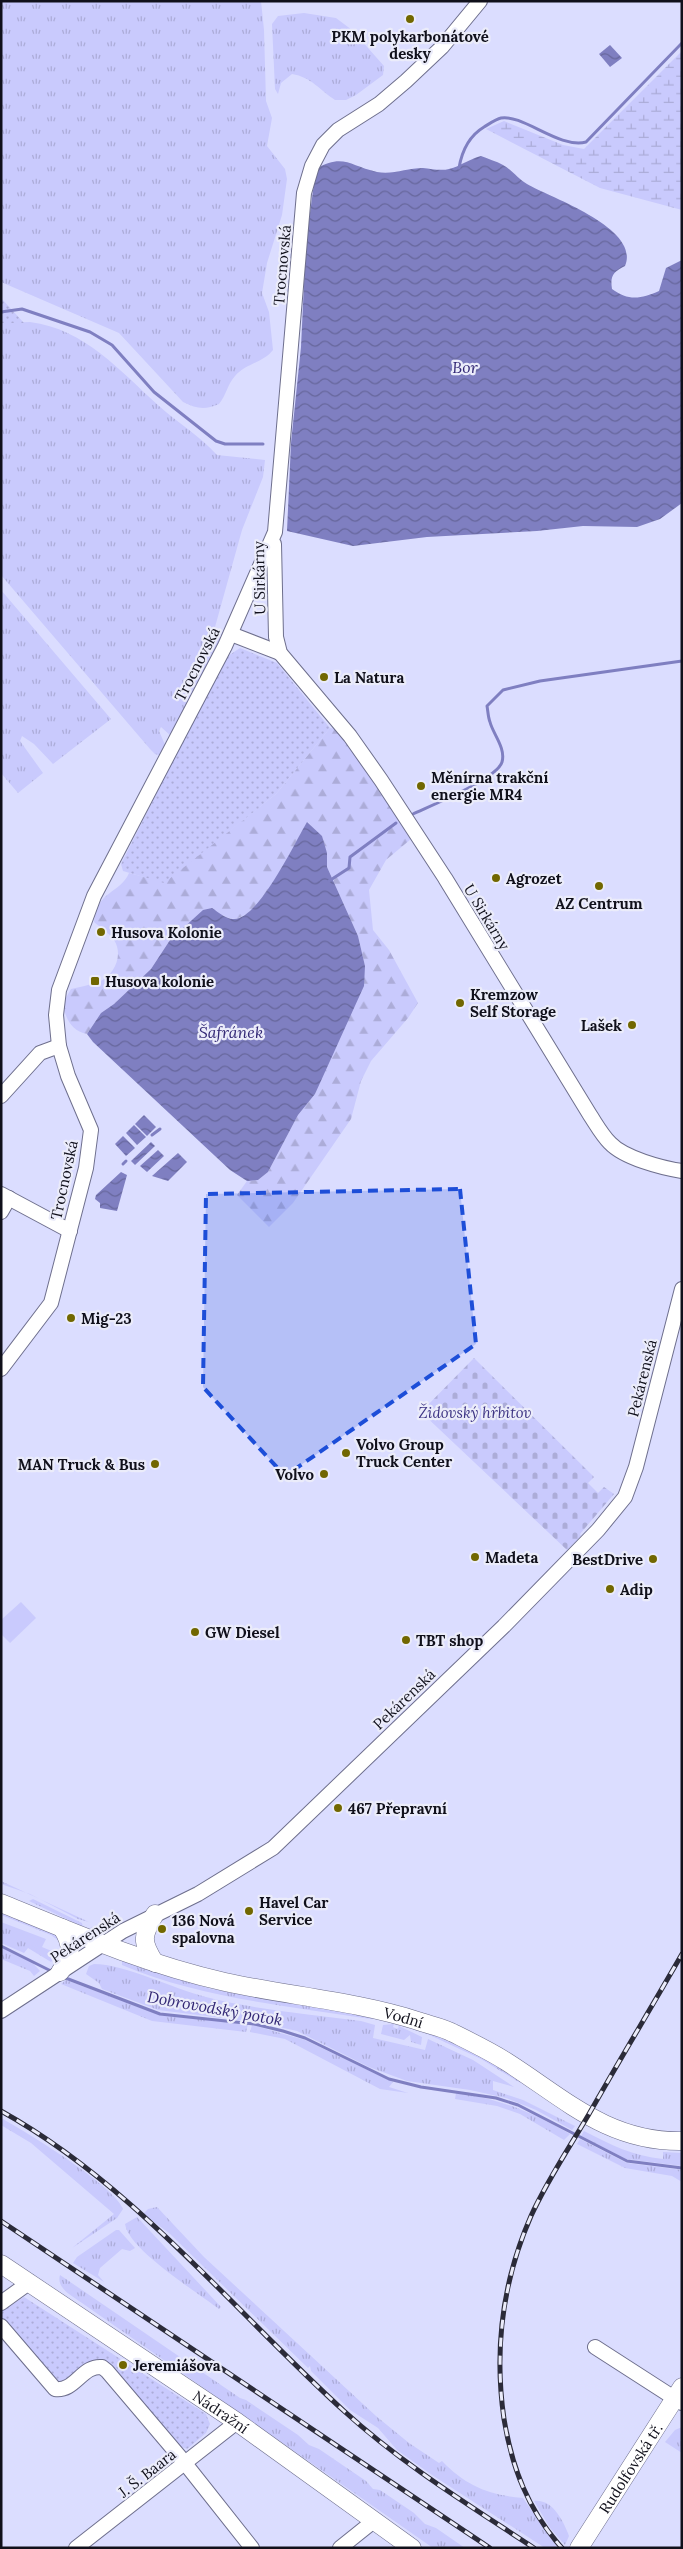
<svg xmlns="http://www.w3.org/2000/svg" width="683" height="2549" font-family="Lora,serif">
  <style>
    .grass { fill: url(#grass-tufts) }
    .forest { fill: url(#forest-firs) }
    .wetland { fill: url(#wetland-marsh) }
    .cemetery { fill: url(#cemetery-stones) }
    .park { fill: url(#park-dots) }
    .pitch { fill: #c9cafd }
    .water { fill: url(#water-waves) }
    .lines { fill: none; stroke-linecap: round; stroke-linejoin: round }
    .stream { stroke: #7f7fc1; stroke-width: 3 }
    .minor-casing { stroke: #6e6f8d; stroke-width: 16 }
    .major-casing { stroke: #6e6f8d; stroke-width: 19 }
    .minor { stroke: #fff; stroke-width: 14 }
    .major { stroke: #fff; stroke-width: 18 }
    .rail-casing { stroke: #2b2b39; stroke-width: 5 }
    .rail { stroke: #ebecfa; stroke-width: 3; stroke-dasharray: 9; stroke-linecap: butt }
    .marked { fill: #1d4ed8; fill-opacity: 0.2; stroke: #1d4ed8; stroke-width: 4; stroke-dasharray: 10 6; stroke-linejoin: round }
    .poi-dot { fill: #716700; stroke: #ebecfa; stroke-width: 2 }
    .labels { text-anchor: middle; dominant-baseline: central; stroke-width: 4.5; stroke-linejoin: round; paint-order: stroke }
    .poi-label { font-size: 15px; font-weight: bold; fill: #10101b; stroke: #ebecfa; text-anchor: start }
    .street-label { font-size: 15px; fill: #10101b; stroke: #ebecfa }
    .park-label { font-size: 15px; font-style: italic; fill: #3d3484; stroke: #ebecfa }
    .water-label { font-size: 16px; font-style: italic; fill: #322775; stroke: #ebecfa }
  </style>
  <defs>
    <pattern id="grass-tufts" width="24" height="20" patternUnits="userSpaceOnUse" patternTransform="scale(1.25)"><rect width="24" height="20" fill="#c9cafd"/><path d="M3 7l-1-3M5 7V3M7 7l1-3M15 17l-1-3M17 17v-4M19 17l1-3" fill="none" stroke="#acacd8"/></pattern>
    <pattern id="forest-firs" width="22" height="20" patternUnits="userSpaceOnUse" patternTransform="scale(1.25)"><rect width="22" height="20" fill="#c9cafd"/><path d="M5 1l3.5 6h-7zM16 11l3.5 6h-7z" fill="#acacd8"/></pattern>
    <pattern id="wetland-marsh" width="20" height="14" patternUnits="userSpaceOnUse" patternTransform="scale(1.25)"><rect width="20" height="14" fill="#c9cafd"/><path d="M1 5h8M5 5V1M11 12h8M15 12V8" fill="none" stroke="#acacd8"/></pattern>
    <pattern id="cemetery-stones" width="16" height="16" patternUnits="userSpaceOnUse" patternTransform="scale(1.25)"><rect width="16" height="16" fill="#c9cafd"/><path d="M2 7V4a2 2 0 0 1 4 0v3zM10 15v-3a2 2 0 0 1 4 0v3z" fill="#acacd8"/></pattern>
    <pattern id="park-dots" width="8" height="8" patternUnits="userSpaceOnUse" patternTransform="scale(1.25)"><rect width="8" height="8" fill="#c9cafd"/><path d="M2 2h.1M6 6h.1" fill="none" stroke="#acacd8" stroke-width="1.8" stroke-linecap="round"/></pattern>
    <pattern id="water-waves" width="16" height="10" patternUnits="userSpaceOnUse" patternTransform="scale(1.25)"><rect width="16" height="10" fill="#7f7fc1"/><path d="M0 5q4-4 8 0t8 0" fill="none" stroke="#67679c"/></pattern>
  </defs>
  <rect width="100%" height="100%" fill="#dbddff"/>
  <!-- grass -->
  <g class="grass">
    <path d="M1,1H261L264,30L266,101L272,118L267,146L285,169L287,179L282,215L267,263L262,293L269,312L273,350C263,363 246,363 235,376C227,385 226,396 219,404C205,410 197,409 183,402L119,333L1,282Z"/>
    <path d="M304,13L336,18L352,30L384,66L383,75L356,95L346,100H335C320,90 311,77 292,74L281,83L278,94L275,89L272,24L278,16Z"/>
    <path d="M30,322C85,329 120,371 159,406C178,423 200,436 217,455L265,460L263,477L242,530L215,627L223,631L216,652L171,736L161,727L159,731L166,747L162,756L155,754L150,749L1,575V323Z"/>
    <polygon points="1,590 111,719 53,764 34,744 22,736 20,741 43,773 18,793 1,773"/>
    <polygon points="1,1881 89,1922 78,1919 30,1894 1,1884"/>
    <polygon points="33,1899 82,1923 83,1927 29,1901"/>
    <polygon points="1,1910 55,1933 63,1944 51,1935 1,1915"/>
    <polygon points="1,1922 46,1939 42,1947 54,1952 56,1948 55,1957 51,1962 28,1948 24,1953 1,1943"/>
    <polygon points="114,1925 117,1927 104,1931 89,1930 91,1927"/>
    <polygon points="1,1947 32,1962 40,1971 34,1976 30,1971 1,1959"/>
    <path d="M122,1961L211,1989L386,2018L371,2019C287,2006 200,1998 122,1965Z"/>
    <path d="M94,1964C124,1964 174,1989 206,1997C256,2010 310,2014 361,2021L375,2025L373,2038L425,2050L428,2039L473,2060L514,2087L493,2081V2090L523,2100L575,2126L572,2130L536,2110L506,2098L470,2090L407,2081L369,2067L297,2031L252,2021L253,2011L248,2010L247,2021L158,2010L102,1989L99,1983L86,1974L89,1966Z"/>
    <polygon points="66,1980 160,2015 248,2024 246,2032 152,2021 61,1984"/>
    <polygon points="394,2024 393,2027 397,2029 399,2027 397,2025 422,2037 421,2045 411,2042 410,2035 404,2040 381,2034 383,2025"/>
    <polygon points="406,2024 477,2053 532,2087 517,2081 481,2059"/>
    <polygon points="252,2025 305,2040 393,2082 389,2087 408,2093 380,2089 285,2039 250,2032"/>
    <path d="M456,2093C499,2098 533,2113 570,2134L564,2140L520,2114L497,2106L455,2099Z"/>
    <path d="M1,2118C25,2131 115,2186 123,2209L117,2218L72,2248L114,2214L31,2143L1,2125Z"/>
    <path d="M584,2131C611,2145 633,2156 663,2159V2152L682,2153V2166L626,2159L581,2136Z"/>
    <polygon points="580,2139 627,2163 682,2170 682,2182 672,2176 625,2168 577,2144"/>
    <path d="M157,2207L204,2257L376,2416L409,2443L439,2463L442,2461C466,2486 489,2495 523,2498L558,2548H545L432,2475L397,2450L378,2428L350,2410L311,2371L310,2366L308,2368L169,2233L143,2214L148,2209Z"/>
    <path d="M137,2217L221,2307L219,2309C197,2292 129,2250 125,2224Z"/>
    <polygon points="116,2230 119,2230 135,2248 130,2251 122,2249 100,2268 98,2275 104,2282 73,2263 77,2257"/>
    <path d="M60,2275L240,2398L246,2400L298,2435L309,2445L319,2449L366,2481L373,2489L380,2490L414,2513L425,2524L436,2528L465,2548H433L82,2303C72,2296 56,2288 60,2275Z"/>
    <polygon points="682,2427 682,2453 665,2442 675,2430"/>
    <path d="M534,2501C553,2499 563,2521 569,2536L565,2545L550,2528Z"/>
  </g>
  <!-- forest -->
  <path class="forest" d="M330,728L338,729L355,751L411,839L386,860L369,890L373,930L389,950L418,1003L408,1018L371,1061L361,1081L351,1119L293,1203L269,1227L237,1195L247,1181L258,1180L268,1172L298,1115L315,1094L365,966L358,936L327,867V853L318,834L308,822C291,847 266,909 238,918C232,920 228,918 223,915L170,940L151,969L114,1004L101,1013L87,1034C71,1031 65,1018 63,1003L71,989C80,987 89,985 98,982C114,976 124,955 114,940C109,933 101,928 94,922C97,890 120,894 129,873L164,882L276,794Z"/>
  <!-- wetland -->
  <polygon class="wetland" points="682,51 682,210 600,188 486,129 504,121 563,145 584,149"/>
  <!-- cemetery -->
  <polygon class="cemetery" points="474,1358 594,1477 588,1483 598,1493 604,1487 614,1494 580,1534 581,1536 567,1550 421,1412"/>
  <!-- park -->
  <g class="park">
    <polygon points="1,298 24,323 1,323"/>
    <polygon points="240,648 277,663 330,728 276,794 164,883 123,871 121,864 225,658"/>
    <path d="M24,2297L206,2414L210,2424L206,2433L187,2449L179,2446L104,2361C88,2358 74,2380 56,2385L1,2321L2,2311Z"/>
  </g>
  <!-- pitch -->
  <polygon class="pitch" points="21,1602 36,1618 10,1643 1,1634 1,1620"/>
  <!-- water -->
  <g class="water">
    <polygon points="610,45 622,58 610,67 599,54"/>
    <path d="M481,156C488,159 496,161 503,165C512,170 518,179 527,184C551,198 641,228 625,266C613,272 610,276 612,289C628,301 641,299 659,291L666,268L682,260V503L660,519L637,527L583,526L537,531L427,537L353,546L287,531L291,443L301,347L306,242L316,169C343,153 350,166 377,172C393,175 407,168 423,168C431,169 442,171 449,169C461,166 469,159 481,156Z"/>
    <path d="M307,822L322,836L327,853V867L358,936L365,966L364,986L315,1094L298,1115L268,1172L258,1180L247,1181L230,1170L93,1042L87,1034L101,1013L114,1004L151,969L170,940L203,910L212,908C218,912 226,919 233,919C258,921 295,842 307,822Z"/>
    <polygon points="144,1115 156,1127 147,1136 135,1124"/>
    <polygon points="134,1125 146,1137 137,1145 126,1133"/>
    <polygon points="123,1136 135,1148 126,1156 115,1144"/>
    <polygon points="151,1142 155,1146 135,1165 131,1161"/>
    <polygon points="158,1150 164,1156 147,1172 140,1166"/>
    <polygon points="178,1153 187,1162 168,1181 152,1176"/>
    <polygon points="121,1172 127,1175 117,1211 100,1208 100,1203 95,1199 96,1195"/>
  </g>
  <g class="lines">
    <!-- stream -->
    <g class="stream">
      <path d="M459,168C462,150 469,136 484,127C489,124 496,119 501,118C523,114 559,149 586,142L682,43"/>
      <polyline points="1,312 22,309 90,332 112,345 154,392 216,441 225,444 263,444"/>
      <path d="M413,814C430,806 497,779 502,762C506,748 493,734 490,722C488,717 488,711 487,706L503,690L540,681L682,661"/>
      <polyline points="329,881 349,868 350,857 396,823"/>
      <polyline points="152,1135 160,1129"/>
      <polyline points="123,1164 126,1161"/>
      <polyline points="1,1946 53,1972"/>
      <polyline points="63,1977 160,2014 254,2024 283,2031 305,2038 389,2079 421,2087 496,2098 518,2105 627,2161 682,2168"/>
    </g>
    <!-- minor casing -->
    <g class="minor-casing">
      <g id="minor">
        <path d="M274,544L276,637L280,653L350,736L381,780L445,878L590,1115C596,1124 602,1135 610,1143C624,1158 662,1168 682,1171"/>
        <polyline points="231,634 280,653"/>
        <polyline points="1,1096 40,1053 59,1046"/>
        <polyline points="1,1194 70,1231"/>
        <polyline points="1,1212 9,1198"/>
        <polyline points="1,1369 51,1303 86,1168 91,1130 68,1076 59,1046 56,1015 59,990 94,896 225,646 275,532 304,193 312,166 323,145 338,130 379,104 406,81 442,47 480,1"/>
        <polyline points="1,2011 123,1931 198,1894 273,1848 504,1626 598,1530 625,1497 636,1467 682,1289"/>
        <polyline points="1,2303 30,2282"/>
        <path d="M1,2326L55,2389C75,2392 82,2365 102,2367L107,2371L180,2457L252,2548"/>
        <polyline points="595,2347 682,2403"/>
        <polyline points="76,2548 237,2422"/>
        <polyline points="340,2548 375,2520"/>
      </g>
    </g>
    <!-- major casing -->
    <g class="major-casing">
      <g id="major">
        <path id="s1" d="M1,1903C74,1933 148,1965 225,1982C289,1996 355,2001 418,2021C429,2025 442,2027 453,2033C471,2042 490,2051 507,2062C565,2099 608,2142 682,2141"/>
        <path d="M155,1914C142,1936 141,1941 155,1963"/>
        <path d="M60,1972C72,1957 73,1945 62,1928"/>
        <path id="s2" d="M1,2264L237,2422L412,2548"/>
        <path id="s3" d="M579,2548L682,2387"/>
      </g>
    </g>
    <!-- minor -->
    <use href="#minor" class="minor"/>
    <!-- major -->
    <use href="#major" class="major"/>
    <!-- rail casing -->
    <g class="rail-casing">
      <g id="rail">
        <path d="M1,2111C134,2185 233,2310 344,2411C402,2464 469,2505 534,2548"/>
        <polyline points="1,2221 490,2548"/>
        <path d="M562,2548C528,2510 512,2468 504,2419C494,2350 503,2280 531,2216C547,2181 569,2148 589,2114C619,2061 651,2008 682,1954"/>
      </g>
    </g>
    <!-- rail -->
    <use href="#rail" class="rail"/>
  </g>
  <!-- marked area -->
  <path class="marked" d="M460,1189L476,1344L285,1476L203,1387L206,1194Z"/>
  <!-- markers -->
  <g class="poi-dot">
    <circle cx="410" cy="19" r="5"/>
    <circle cx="324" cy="677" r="5"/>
    <circle cx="421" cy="786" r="5"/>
    <circle cx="496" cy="878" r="5"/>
    <circle cx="599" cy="886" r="5"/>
    <circle cx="101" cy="932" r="5"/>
    <rect x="90" y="976" width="10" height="10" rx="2.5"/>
    <circle cx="460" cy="1003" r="5"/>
    <circle cx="632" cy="1025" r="5"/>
    <circle cx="71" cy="1318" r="5"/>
    <circle cx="346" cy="1453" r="5"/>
    <circle cx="155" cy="1464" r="5"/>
    <circle cx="324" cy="1474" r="5"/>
    <circle cx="475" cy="1557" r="5"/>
    <circle cx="653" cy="1559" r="5"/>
    <circle cx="610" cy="1589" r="5"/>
    <circle cx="195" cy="1632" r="5"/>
    <circle cx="406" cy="1640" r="5"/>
    <circle cx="338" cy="1808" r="5"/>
    <circle cx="249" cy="1911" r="5"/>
    <circle cx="162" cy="1929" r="5"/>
    <circle cx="123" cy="2365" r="5"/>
  </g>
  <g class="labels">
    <!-- poi labels -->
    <g class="poi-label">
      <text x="410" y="36" text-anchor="middle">PKM polykarbonátové<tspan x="410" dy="17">desky</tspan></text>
      <text x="334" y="677">La Natura</text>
      <text x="431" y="777">Měnírna trakční<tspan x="431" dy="17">energie MR4</tspan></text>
      <text x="506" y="878">Agrozet</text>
      <text x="599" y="903" text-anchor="middle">AZ Centrum</text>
      <text x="111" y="932">Husova Kolonie</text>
      <text x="105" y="981">Husova kolonie</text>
      <text x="470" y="994">Kremzow<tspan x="470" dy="17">Self Storage</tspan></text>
      <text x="622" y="1025" text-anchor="end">Lašek</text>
      <text x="81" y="1318">Mig-23</text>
      <text x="356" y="1444">Volvo Group<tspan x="356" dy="17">Truck Center</tspan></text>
      <text x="145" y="1464" text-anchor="end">MAN Truck &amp; Bus</text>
      <text x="314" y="1474" text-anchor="end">Volvo</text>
      <text x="485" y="1557">Madeta</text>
      <text x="643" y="1559" text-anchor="end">BestDrive</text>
      <text x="620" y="1589">Adip</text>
      <text x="205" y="1632">GW Diesel</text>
      <text x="416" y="1640">TBT shop</text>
      <text x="348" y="1808">467 Přepravní</text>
      <text x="259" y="1902">Havel Car<tspan x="259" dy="17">Service</tspan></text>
      <text x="172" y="1920">136 Nová<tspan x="172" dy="17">spalovna</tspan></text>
      <text x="133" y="2365">Jeremiášova</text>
    </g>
    <!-- street labels -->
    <g class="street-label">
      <text transform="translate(282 265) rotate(-85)">Trocnovská</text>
      <text transform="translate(259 578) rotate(-91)">U Sirkárny</text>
      <text transform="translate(197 664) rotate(-63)">Trocnovská</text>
      <text transform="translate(487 917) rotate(59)">U Sirkárny</text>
      <text transform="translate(64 1180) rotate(-78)">Trocnovská</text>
      <text transform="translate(642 1378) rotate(-76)">Pekárenská</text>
      <text transform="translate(404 1699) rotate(-44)">Pekárenská</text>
      <text transform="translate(85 1937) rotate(-33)">Pekárenská</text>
      <text stroke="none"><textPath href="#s1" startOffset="420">Vodní</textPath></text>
      <text stroke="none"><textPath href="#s2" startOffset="265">Nádražní</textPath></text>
      <text stroke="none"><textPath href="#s3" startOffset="95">Rudolfovská tř.</textPath></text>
      <text transform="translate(147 2473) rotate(-38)">J. Š. Baara</text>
    </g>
    <!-- park labels -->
    <g class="park-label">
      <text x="475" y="1412">Židovský hřbitov</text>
    </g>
    <!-- water labels -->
    <g class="water-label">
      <text x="465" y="367">Bor</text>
      <text x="231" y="1032">Šafránek</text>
      <text transform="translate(215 2008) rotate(10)">Dobrovodský potok</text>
    </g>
  </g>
  <!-- border -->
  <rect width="683" height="2549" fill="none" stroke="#10101b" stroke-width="5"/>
</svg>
